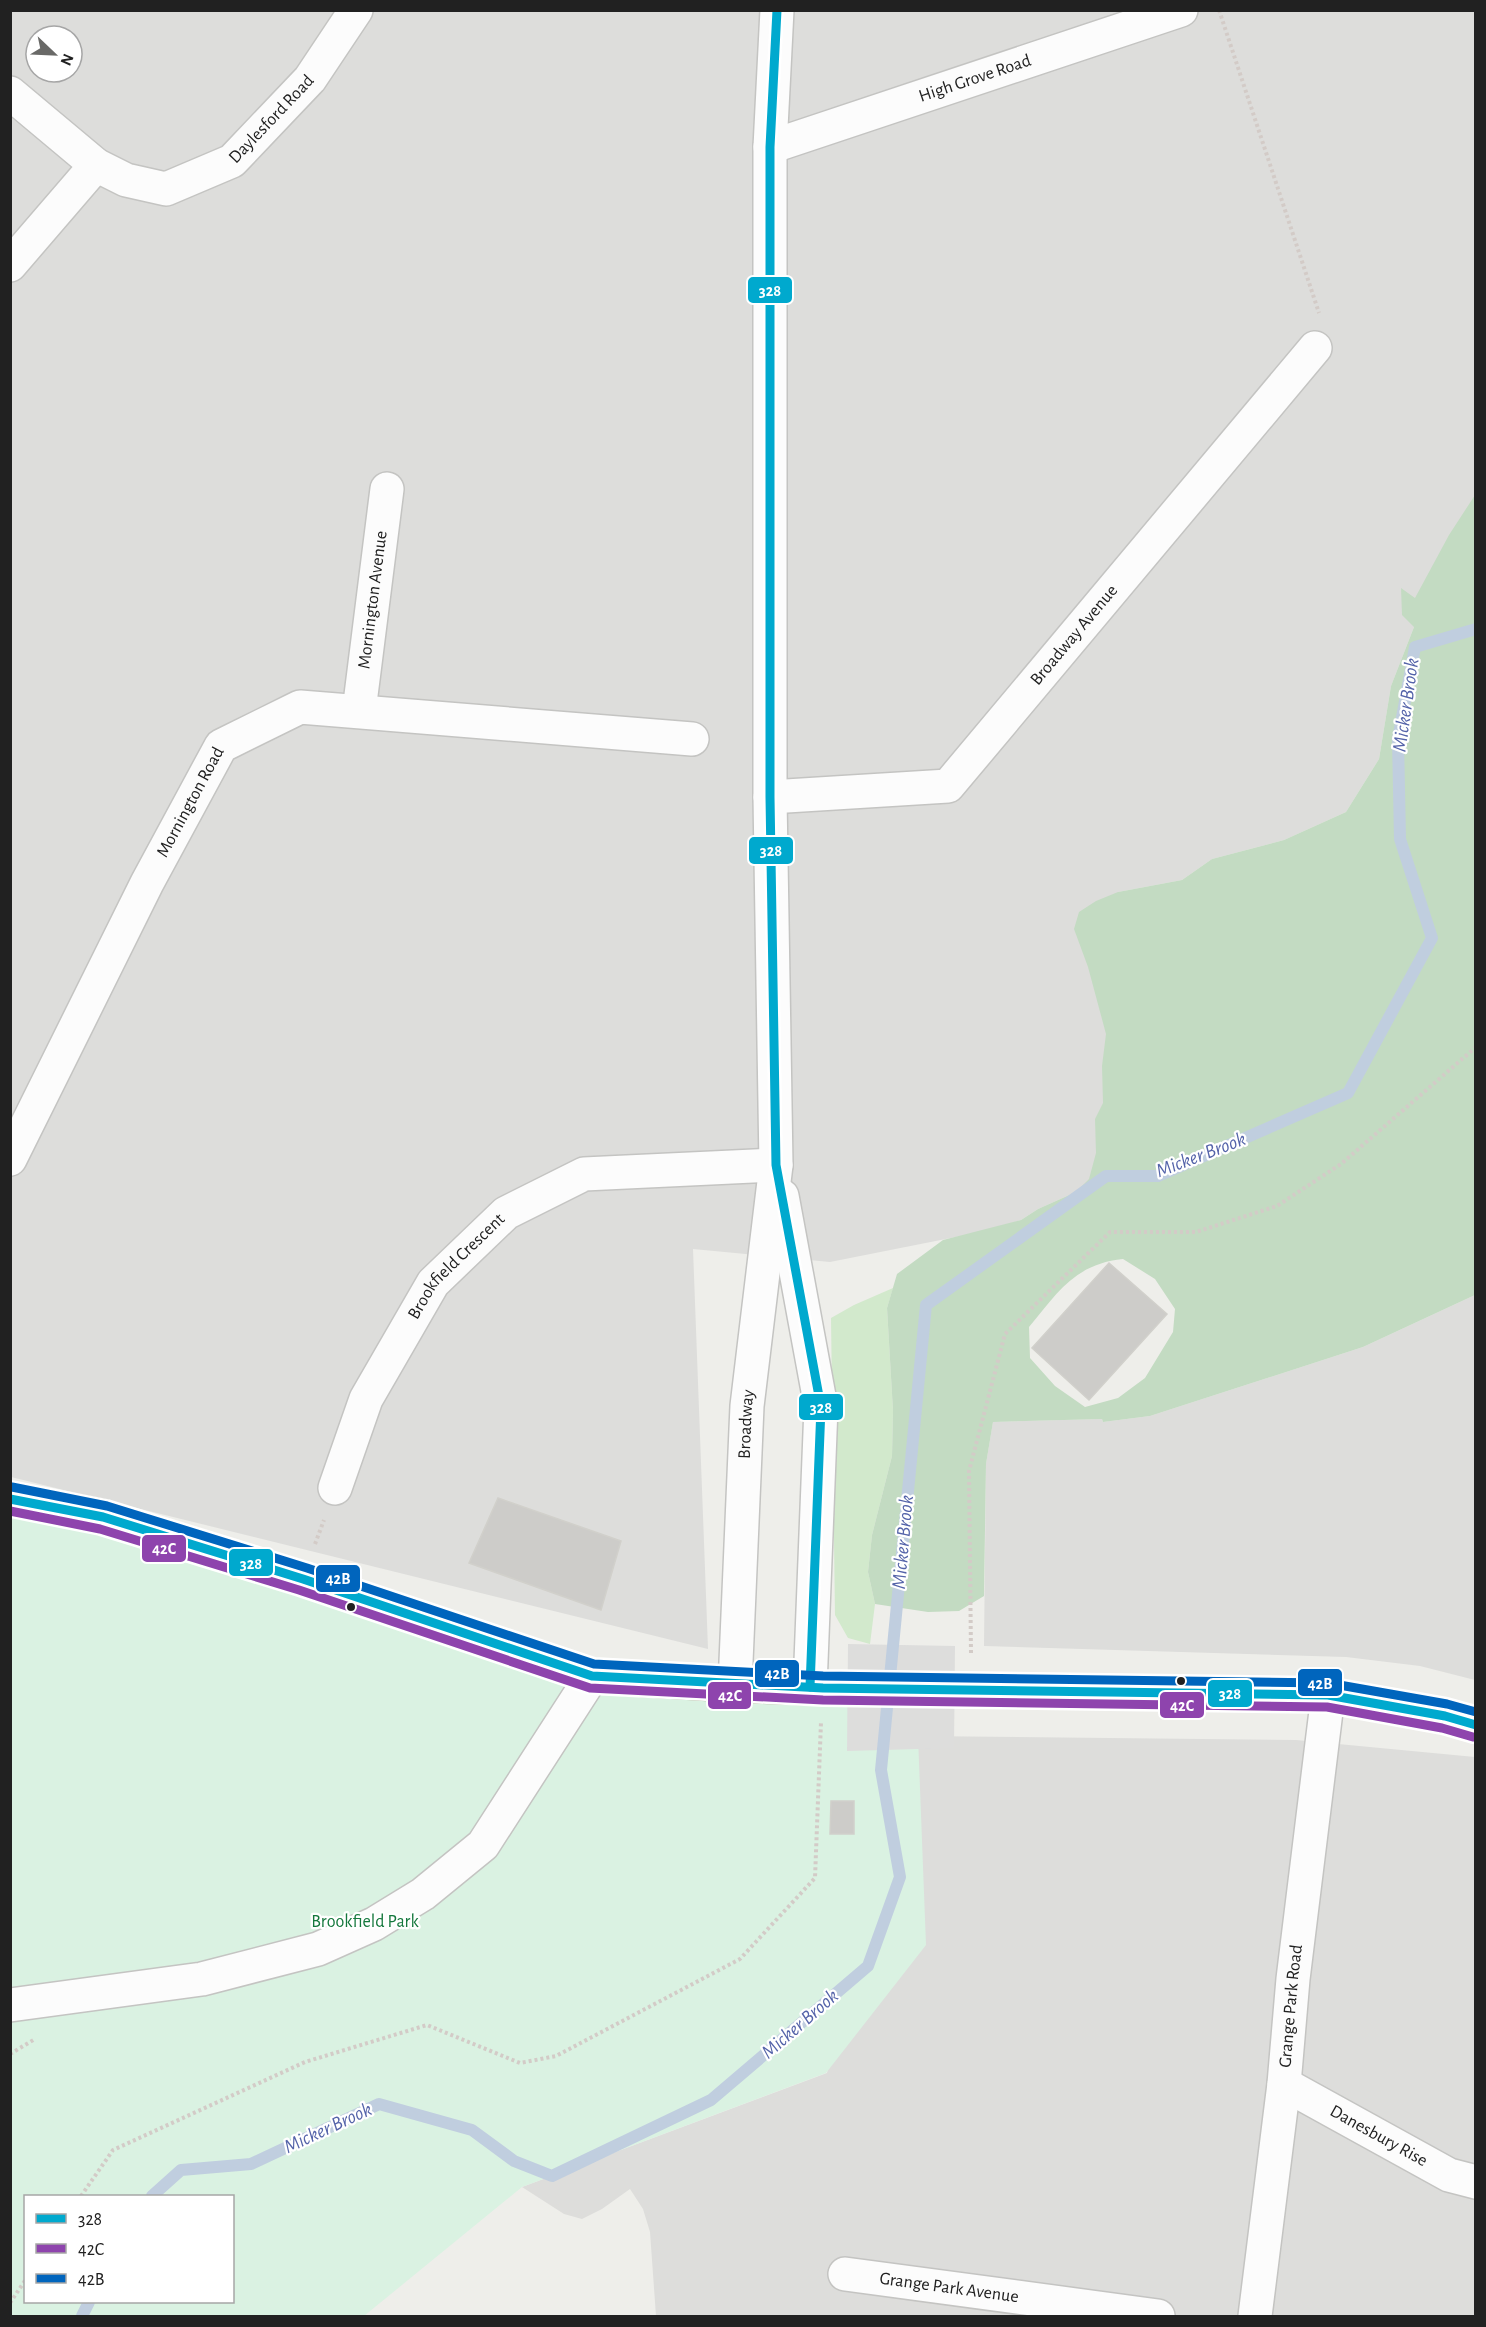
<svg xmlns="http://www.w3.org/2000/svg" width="1486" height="2327" font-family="'Alegreya Sans',sans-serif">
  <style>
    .built { fill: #dddddb; fill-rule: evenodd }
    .grass { fill: #d2e9cc }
    .forest { fill: #c3dbc2; fill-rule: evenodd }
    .park { fill: #daf2e2; fill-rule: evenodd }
    .pier { fill: #dddddc }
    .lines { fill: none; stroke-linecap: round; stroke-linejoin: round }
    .stream { stroke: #c0cedf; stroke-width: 12 }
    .building { fill: #cdccc9; stroke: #d1d0cb; stroke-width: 1.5 }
    .minor-casing { stroke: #c4c4c2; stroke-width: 36 }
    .major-casing { stroke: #a3a388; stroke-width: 36 }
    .path { stroke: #d3cbc7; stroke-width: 4; stroke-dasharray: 3 3; stroke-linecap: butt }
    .minor { stroke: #fcfcfc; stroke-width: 33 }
    .major { stroke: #f1f0e7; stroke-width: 33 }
    .bus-1-casing { stroke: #fff; stroke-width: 14 }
    .bus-2-casing { stroke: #fff; stroke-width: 14 }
    .bus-3-casing { stroke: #fff; stroke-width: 14 }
    .bus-1 { stroke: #00a9ce; stroke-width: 9 }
    .bus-2 { stroke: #8e44ad; stroke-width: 9 }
    .bus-3 { stroke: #0065bd; stroke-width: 9 }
    .bus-dot { fill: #212121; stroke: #fff; stroke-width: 2 }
    .labels { text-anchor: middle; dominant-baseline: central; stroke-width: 4.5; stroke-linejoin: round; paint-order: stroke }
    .street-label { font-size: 18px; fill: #212121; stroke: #fff }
    .park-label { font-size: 18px; fill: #15783d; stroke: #fff }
    .water-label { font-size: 20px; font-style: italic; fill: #5463a9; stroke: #fff }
    .line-badge { stroke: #fff; stroke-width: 2 }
    .badge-label { font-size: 16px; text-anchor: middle; font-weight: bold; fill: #fff }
  </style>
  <rect width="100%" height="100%" fill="#eeeeea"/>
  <!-- built -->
  <g class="built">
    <path d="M11,11H1475V561L1415,599L1401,589L1414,627L1391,686L1379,759L1346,812L1284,840L1212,859L1182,880L1118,892L1166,1172L1076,1192L1038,1209L1021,1220L981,1232L830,1262L693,1249L708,1649L11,1477ZM36,36H72V72H36Z"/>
    <polygon points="1475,1295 1475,1680 1420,1666 1346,1657 984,1646 986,1464 993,1422 1102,1419 1103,1422 1150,1416 1363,1347"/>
    <polygon points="918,1736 1296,1740 1475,1757 1475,2316 656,2316 650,2232 643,2209 630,2189 602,2209 582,2219 564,2214 522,2187 827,2073"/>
  </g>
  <!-- grass -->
  <polygon class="grass" points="893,1288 887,1308 893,1411 892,1456 872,1535 868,1572 875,1604 870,1644 848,1638 835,1615 831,1318 854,1305"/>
  <!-- forest -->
  <path class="forest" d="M1475,495V1295L1363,1347L1150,1416L1103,1422L1102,1419L993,1422L986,1464L984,1596L959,1611L928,1612L875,1604L868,1572L872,1535L892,1456L893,1411L887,1308L897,1274L943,1240L1021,1220L1038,1209L1076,1192L1089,1179L1096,1153L1095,1119L1103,1103L1102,1066L1106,1034L1088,967L1074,929L1079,912L1096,901L1118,892L1182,880L1212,859L1284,840L1346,812L1379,759L1391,686L1414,627L1402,615L1401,588L1415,598L1449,535ZM1123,1259L1155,1279L1175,1309L1173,1332L1145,1378L1118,1398L1085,1407L1055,1386L1030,1358L1029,1327C1058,1292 1075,1264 1123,1259Z"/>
  <!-- park -->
  <path class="park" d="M10,1499L592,1676L810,1687L918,1736L926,1945L826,2073L522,2187L364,2316H11ZM26,2196H232V2302H26Z"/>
  <!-- pier -->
  <polygon class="pier" points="848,1644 955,1646 954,1748 847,1751"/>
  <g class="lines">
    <!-- stream -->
    <g class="stream">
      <polyline points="152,2196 181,2170 251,2164 379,2104 472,2130 514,2161 552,2176 711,2100 868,1966 900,1877 881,1770 926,1305 1106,1176 1158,1176 1348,1093 1432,938 1400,839 1398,739 1415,647 1476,629"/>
      <polyline points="82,2316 89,2302"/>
    </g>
  </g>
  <!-- building -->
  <g class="building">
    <polygon points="1109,1263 1167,1314 1089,1400 1032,1348"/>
    <polygon points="498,1498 621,1541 601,1610 469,1563"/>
    <polygon points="831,1801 854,1801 854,1834 830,1834"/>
  </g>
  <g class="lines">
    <!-- minor casing -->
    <g class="minor-casing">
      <g id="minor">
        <path id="s1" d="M10,93L96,165L126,180L166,189L232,161L310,79L356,10"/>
        <path id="s2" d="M770,147L1181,10"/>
        <polyline points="10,265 96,165"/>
        <path id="s3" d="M359,711L387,489"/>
        <path id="s4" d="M770,797L948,786L1315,348"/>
        <path id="s5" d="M10,1159L147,883L221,746L300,707L692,739"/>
        <polyline points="782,1196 821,1407 810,1687"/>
        <path id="s6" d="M335,1488L366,1399L433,1283L506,1213L584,1174L776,1165"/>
        <path id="s7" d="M735,1685L747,1406L776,1165L770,797V147L777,10"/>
        <polyline points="10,2005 202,1979 318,1949 374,1924 423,1894 483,1845 592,1676"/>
        <path id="s8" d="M1284,2084L1449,2175L1476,2182"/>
        <path id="s9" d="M845,2274L1158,2316"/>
        <path id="s10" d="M1255,2316L1284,2084L1293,1979L1328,1695"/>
      </g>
    </g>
    <!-- major casing -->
    <g class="major-casing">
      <polyline id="major" points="10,1499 103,1517 303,1579 592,1676 735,1685 823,1688 1328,1695 1445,1716 1476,1725"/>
    </g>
    <!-- path -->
    <g class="path">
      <polyline points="1219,10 1319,313"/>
      <polyline points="315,1544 324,1520"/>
      <polyline points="971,1653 969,1471 1005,1334 1110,1232 1196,1232 1277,1206 1341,1164 1476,1047"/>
      <polyline points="10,2054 35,2039"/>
      <polyline points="81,2196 113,2150 305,2062 427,2025 520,2063 556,2056 740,1959 815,1878 821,1722"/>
      <polyline points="10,2303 26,2279"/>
    </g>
    <!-- minor -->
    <use href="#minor" class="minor"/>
    <!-- major -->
    <use href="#major" class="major"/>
    <!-- bus-1 casing -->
    <g class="bus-1-casing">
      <g id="bus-1">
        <polyline points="777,10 770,147 770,797 776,1165 821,1407 810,1687"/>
        <polyline points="10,1499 103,1517 303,1579 592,1676 823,1688 1328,1695 1445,1716 1476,1725"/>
      </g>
    </g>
    <!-- bus-2 casing -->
    <g class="bus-2-casing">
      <polyline id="bus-2" points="10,1511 100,1529 299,1590 590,1688 823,1700 1327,1707 1442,1728 1473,1737"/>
    </g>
    <!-- bus-3 casing -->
    <g class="bus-3-casing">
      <polyline id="bus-3" points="12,1487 107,1506 307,1568 594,1664 823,1676 1328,1683 1447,1704 1476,1712"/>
    </g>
    <!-- bus-1 -->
    <use href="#bus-1" class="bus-1"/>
    <!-- bus-2 -->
    <use href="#bus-2" class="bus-2"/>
    <!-- bus-3 -->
    <use href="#bus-3" class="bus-3"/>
  </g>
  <!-- markers -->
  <g class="bus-dot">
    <circle cx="351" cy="1607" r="5"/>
    <circle cx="1181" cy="1681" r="5"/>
  </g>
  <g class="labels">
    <!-- street labels -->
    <g class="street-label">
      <text stroke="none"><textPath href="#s2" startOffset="216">High Grove Road</textPath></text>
      <text stroke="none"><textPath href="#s1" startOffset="316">Daylesford Road</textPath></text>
      <text stroke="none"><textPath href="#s3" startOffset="112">Mornington Avenue</textPath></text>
      <text stroke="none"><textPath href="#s4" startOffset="375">Broadway Avenue</textPath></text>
      <text stroke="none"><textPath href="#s5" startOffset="400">Mornington Road</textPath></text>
      <text stroke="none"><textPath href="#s6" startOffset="256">Brookfield Crescent</textPath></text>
      <text stroke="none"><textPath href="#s7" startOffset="261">Broadway</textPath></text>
      <text stroke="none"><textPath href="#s10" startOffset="312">Grange Park Road</textPath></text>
      <text stroke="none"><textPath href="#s8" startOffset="108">Danesbury Rise</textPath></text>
      <text stroke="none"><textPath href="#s9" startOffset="105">Grange Park Avenue</textPath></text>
    </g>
    <!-- park labels -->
    <g class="park-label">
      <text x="365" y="1922">Brookfield Park</text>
    </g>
    <!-- water labels -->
    <g class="water-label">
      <text transform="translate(1406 705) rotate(-82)">Micker Brook</text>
      <text transform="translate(1201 1155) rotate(-21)">Micker Brook</text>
      <text transform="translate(903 1542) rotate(-85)">Micker Brook</text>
      <text transform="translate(800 2024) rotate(-41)">Micker Brook</text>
      <text transform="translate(328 2128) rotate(-25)">Micker Brook</text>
    </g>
  </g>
  <g class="line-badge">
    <rect x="747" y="276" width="46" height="28" rx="6" fill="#00a9ce"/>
    <rect x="748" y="836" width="46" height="29" rx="6" fill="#00a9ce"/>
    <rect x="798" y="1393" width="46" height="28" rx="6" fill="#00a9ce"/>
    <rect x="141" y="1534" width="46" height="29" rx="6" fill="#8e44ad"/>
    <rect x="228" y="1548" width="46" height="29" rx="6" fill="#00a9ce"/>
    <rect x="315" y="1564" width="46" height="29" rx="6" fill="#0065bd"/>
    <rect x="754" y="1659" width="46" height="29" rx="6" fill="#0065bd"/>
    <rect x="1297" y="1668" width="46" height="29" rx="6" fill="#0065bd"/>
    <rect x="1207" y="1679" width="46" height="29" rx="6" fill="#00a9ce"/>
    <rect x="707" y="1681" width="45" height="29" rx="6" fill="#8e44ad"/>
    <rect x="1159" y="1691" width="46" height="28" rx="6" fill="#8e44ad"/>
  </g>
  <g class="badge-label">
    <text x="770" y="296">328</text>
    <text x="771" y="856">328</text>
    <text x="821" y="1413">328</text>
    <text x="164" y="1554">42C</text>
    <text x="251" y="1569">328</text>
    <text x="338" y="1584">42B</text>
    <text x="777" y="1679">42B</text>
    <text x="1320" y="1689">42B</text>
    <text x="1230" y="1699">328</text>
    <text x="730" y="1701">42C</text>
    <text x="1182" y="1711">42C</text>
  </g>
  <!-- border -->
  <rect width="1486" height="2327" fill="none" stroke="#212121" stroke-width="24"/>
  <!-- legend -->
  <rect x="24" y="2195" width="210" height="108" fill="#ffffff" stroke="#a6a6a6" stroke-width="1.5"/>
  <rect x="36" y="2214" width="30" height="9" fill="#00a9ce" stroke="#a6a6a6" stroke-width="1.5"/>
  <text x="78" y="2225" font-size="18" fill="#212121">328</text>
  <rect x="36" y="2244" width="30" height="9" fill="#8e44ad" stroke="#a6a6a6" stroke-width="1.5"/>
  <text x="78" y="2255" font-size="18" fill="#212121">42C</text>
  <rect x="36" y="2274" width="30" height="9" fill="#0065bd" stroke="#a6a6a6" stroke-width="1.5"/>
  <text x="78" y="2285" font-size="18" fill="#212121">42B</text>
  <!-- north arrow -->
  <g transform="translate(54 54) rotate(113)"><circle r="28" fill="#ffffff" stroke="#a6a6a6" stroke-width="1.5"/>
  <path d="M0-4.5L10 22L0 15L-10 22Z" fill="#696967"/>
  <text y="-9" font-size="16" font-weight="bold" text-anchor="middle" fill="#212121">N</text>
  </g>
</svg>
